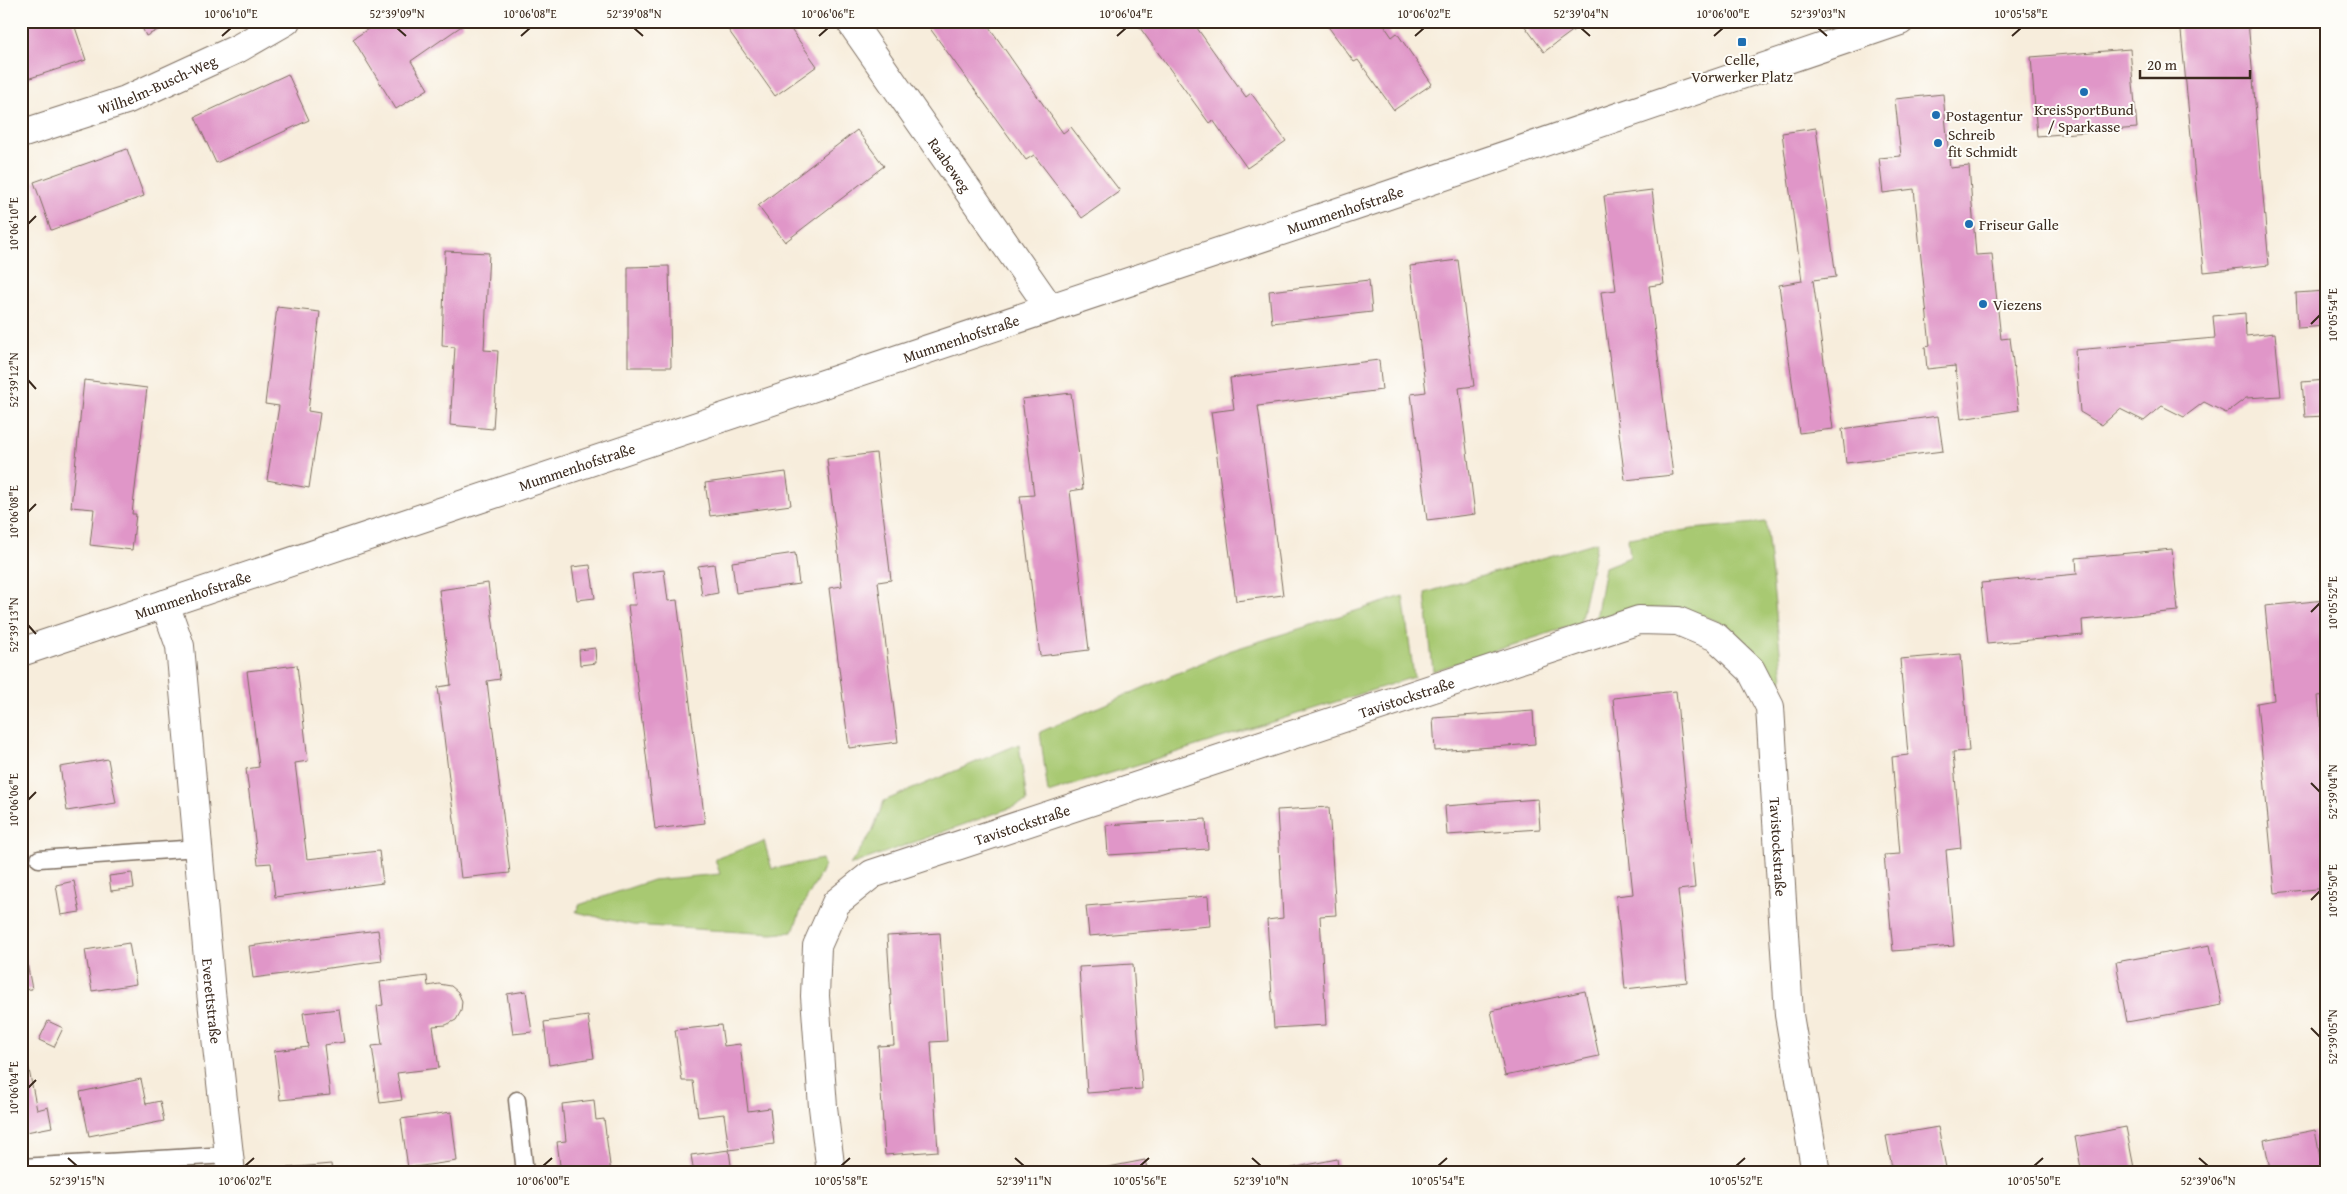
<svg xmlns="http://www.w3.org/2000/svg" width="2347" height="1194" font-family="'Gentium Book Plus',serif">
  <style>
    .green { fill: #a8c972; stroke: #727a48 }
    .building { fill: #e096c8 }
    .lines { fill: none; stroke-linecap: round; stroke-linejoin: round }
    .service-casing { stroke: #7d6e60; stroke-width: 19 }
    .minor-casing { stroke: #7d6e60; stroke-width: 30 }
    .tertiary-casing { stroke: #7d6e60; stroke-width: 30 }
    .service { stroke: #fff; stroke-width: 16 }
    .minor { stroke: #fff; stroke-width: 28 }
    .tertiary { stroke: #fff; stroke-width: 28 }
    .ticks { fill: none; stroke: #3b2a1e; stroke-width: 2 }
    .poi-dot { fill: #1f6fb2; stroke: #fdfcf7; stroke-width: 2 }
    .labels { text-anchor: middle; dominant-baseline: central; stroke-width: 4; stroke-linejoin: round; paint-order: stroke }
    .poi-label { font-size: 15px; fill: #3b2a1e; stroke: #fdfcf7; text-anchor: start }
    .street-label { font-size: 15px; fill: #3b2a1e; stroke: #fdfcf7 }
    .neatline { fill: none; stroke: #3b2a1e; stroke-width: 2 }
    .ticks-label { font-size: 12px; text-anchor: middle; fill: #3b2a1e }
  </style>
  <rect width="100%" height="100%" fill="#fdfcf7"/>
  <filter id="ink" filterUnits="userSpaceOnUse"><feTurbulence type="fractalNoise" baseFrequency=".02" numOctaves="2"/><feDisplacementMap in="SourceGraphic" scale="10" xChannelSelector="R" yChannelSelector="G"/><feConvolveMatrix kernelMatrix="1 2 1 2 8 2 1 2 1" color-interpolation-filters="sRGB"/></filter>
  <filter id="wash" filterUnits="userSpaceOnUse"><feTurbulence type="fractalNoise" baseFrequency=".0096" numOctaves="4" result="noise"/><feDisplacementMap in="SourceGraphic" scale="20" xChannelSelector="R" yChannelSelector="G"/><feGaussianBlur stdDeviation="1.12" result="paint"/><feColorMatrix in="noise" values="0 0 0 0 0 0 0 0 0 0 0 0 0 0 0 0 0 1.4 0 .05"/><feComposite in="paint" operator="in"/></filter>
  <g filter="url(#wash)">
    <rect width="100%" height="100%" fill="#f7eddc"/>
    <!-- green -->
    <g class="green">
      <polygon points="1766,522 1783,678 1778,684 1764,661 1727,625 1682,608 1636,609 1596,619 1605,567 1630,557 1628,538 1693,529"/>
      <polygon points="1597,542 1580,623 1433,671 1425,593"/>
      <polygon points="1403,596 1414,677 1048,793 1040,732 1229,651"/>
      <polygon points="1019,744 1027,802 850,865 872,832 884,801"/>
      <polygon points="764,841 772,869 822,859 824,867 802,907 793,932 772,934 633,925 576,912 579,905 653,880 720,874 715,859"/>
    </g>
    <g id="blocks">
      <!-- building -->
      <g class="building">
        <polygon points="33,21 73,21 86,60 21,81 21,25"/>
        <polygon points="139,21 176,21 146,36"/>
        <polygon points="380,21 461,21 463,25 411,61 428,89 396,109 353,39"/>
        <polygon points="722,21 785,21 817,66 775,96"/>
        <polygon points="928,21 985,21 1063,133 1071,127 1120,191 1082,218 1034,155 1026,160 926,23"/>
        <polygon points="1135,21 1192,21 1246,97 1251,93 1286,141 1247,168 1213,120 1209,123"/>
        <polygon points="1324,21 1381,21 1392,37 1397,33 1432,84 1394,110 1358,60 1354,62"/>
        <polygon points="1521,21 1580,21 1582,24 1544,52"/>
        <polygon points="2180,21 2248,21 2269,265 2204,272"/>
        <polygon points="2130,49 2137,128 2037,136 2031,57"/>
        <polygon points="288,74 309,120 216,163 195,117"/>
        <polygon points="1943,94 1950,168 1969,166 1976,255 1992,254 2001,339 2010,338 2019,410 1961,419 1955,366 1927,369 1925,347 1930,346 1914,189 1883,193 1879,158 1901,156 1895,99"/>
        <polygon points="1816,128 1836,277 1813,280 1833,429 1799,433 1779,285 1802,281 1782,133"/>
        <polygon points="857,130 884,166 785,242 758,206"/>
        <polygon points="127,149 144,196 51,230 34,182"/>
        <polygon points="1652,190 1664,284 1649,286 1673,475 1625,480 1601,292 1616,290 1604,196"/>
        <polygon points="445,251 489,253 484,350 498,351 493,429 450,425 455,347 442,346"/>
        <polygon points="1458,260 1474,386 1459,388 1475,514 1427,520 1411,394 1426,392 1410,266"/>
        <polygon points="669,266 671,367 628,367 628,267"/>
        <polygon points="1369,280 1372,312 1272,323 1269,291"/>
        <polygon points="2326,291 2326,326 2298,328 2296,293"/>
        <polygon points="277,307 320,312 308,411 320,413 309,488 267,480 279,406 265,404"/>
        <polygon points="2245,313 2246,336 2275,333 2281,396 2246,398 2226,413 2204,402 2184,417 2162,406 2144,421 2120,409 2102,425 2080,412 2075,350 2215,338 2213,316"/>
        <polygon points="1379,360 1382,390 1258,406 1283,595 1236,601 1211,412 1234,409 1230,378"/>
        <polygon points="84,380 147,388 132,514 136,514 132,550 90,545 94,509 71,507"/>
        <polygon points="2326,380 2326,416 2305,417 2302,382"/>
        <polygon points="1071,393 1083,489 1070,491 1089,650 1040,656 1020,496 1034,495 1022,399"/>
        <polygon points="1938,416 1943,451 1846,463 1842,429"/>
        <polygon points="876,453 891,580 878,582 898,742 849,748 829,588 842,586 827,459"/>
        <polygon points="786,472 791,505 710,516 705,483"/>
        <polygon points="2172,549 2178,611 2082,620 2083,635 1987,644 1981,583 2077,574 2076,558"/>
        <polygon points="795,553 799,584 736,593 732,562"/>
        <polygon points="714,564 718,593 702,596 698,566"/>
        <polygon points="590,565 595,598 577,600 572,567"/>
        <polygon points="664,570 668,601 677,600 705,823 655,829 628,605 636,605 632,574"/>
        <polygon points="488,583 500,679 487,681 510,873 461,878 438,687 451,685 439,590"/>
        <polygon points="2326,600 2326,695 2318,696 2326,782 2326,888 2275,893 2257,703 2274,700 2265,606"/>
        <polygon points="595,648 596,663 580,665 579,650"/>
        <polygon points="1961,654 1969,751 1953,752 1961,848 1946,850 1954,946 1893,951 1884,855 1900,854 1892,757 1908,755 1900,659"/>
        <polygon points="297,665 308,761 295,763 307,859 379,851 383,883 275,897 271,863 258,864 246,769 259,767 247,671"/>
        <polygon points="1676,691 1695,888 1678,890 1687,982 1625,989 1616,896 1633,894 1613,698"/>
        <polygon points="1533,711 1535,744 1435,751 1433,718"/>
        <polygon points="108,759 116,803 67,811 60,767"/>
        <polygon points="1538,799 1540,829 1447,835 1445,806"/>
        <polygon points="1329,807 1336,915 1320,916 1326,1025 1274,1028 1267,920 1283,918 1277,810"/>
        <polygon points="1206,819 1208,849 1108,855 1106,825"/>
        <polygon points="132,873 134,888 111,891 109,876"/>
        <polygon points="74,881 80,912 61,915 56,885"/>
        <polygon points="1208,896 1210,926 1089,936 1086,906"/>
        <polygon points="378,930 382,961 253,978 249,946"/>
        <polygon points="940,933 947,1041 931,1042 938,1151 885,1155 878,1046 894,1045 887,936"/>
        <polygon points="23,942 32,989 21,990 21,943"/>
        <polygon points="129,943 136,984 92,991 85,950"/>
        <polygon points="2210,945 2222,1005 2127,1022 2116,962"/>
        <polygon points="1133,964 1142,1089 1087,1093 1079,967"/>
        <polygon points="427,976 428,986 439,984 451,986 458,992 462,1001 461,1011 456,1020 446,1025 433,1026 439,1068 397,1073 402,1100 380,1103 372,1046 382,1045 377,1006 383,1005 380,982"/>
        <polygon points="526,991 532,1032 513,1034 507,994"/>
        <polygon points="1585,991 1599,1056 1505,1076 1491,1011"/>
        <polygon points="339,1009 344,1042 324,1045 330,1095 280,1100 274,1051 308,1047 303,1013"/>
        <polygon points="588,1016 594,1058 549,1065 544,1022"/>
        <polygon points="48,1021 63,1028 54,1047 39,1040"/>
        <polygon points="721,1025 724,1046 740,1044 748,1111 770,1108 774,1144 729,1150 724,1114 698,1117 693,1081 682,1081 675,1030"/>
        <polygon points="26,1055 37,1110 48,1107 52,1127 21,1133 21,1056"/>
        <polygon points="141,1079 146,1104 160,1101 164,1121 89,1136 80,1092"/>
        <polygon points="594,1100 596,1120 604,1119 611,1173 561,1173 557,1142 566,1141 562,1104"/>
        <polygon points="451,1112 457,1161 408,1168 401,1119"/>
        <polygon points="1938,1127 1947,1173 1893,1173 1886,1136"/>
        <polygon points="2126,1127 2135,1173 2082,1173 2075,1137"/>
        <polygon points="2315,1130 2323,1173 2271,1173 2264,1140"/>
        <polygon points="729,1150 732,1173 694,1173 691,1155"/>
        <polygon points="1337,1159 1339,1173 1283,1173 1282,1170"/>
        <polygon points="1145,1160 1148,1173 1094,1173 1093,1170"/>
        <polygon points="331,1164 332,1173 287,1173 286,1168"/>
      </g>
    </g>
  </g>
  <g filter="url(#ink)">
    <use href="#blocks" fill-opacity="0" stroke="#7d6e60" stroke-width="1"/>
    <g class="lines">
      <!-- service casing -->
      <g class="service-casing">
        <g id="service">
          <polyline points="39,859 198,848"/>
          <polyline points="517,1100 525,1173"/>
          <polyline points="21,1167 228,1155"/>
        </g>
      </g>
      <!-- minor casing -->
      <g class="minor-casing">
        <g id="minor">
          <path id="s1" d="M850,21L1049,307"/>
          <path id="s2" d="M21,134L126,100L239,48L286,21"/>
          <path id="s3" d="M165,604L180,646L211,992L231,1173"/>
          <path id="s4" d="M831,1173L823,1107L815,996L817,946L836,903L872,874L1639,620L1678,621L1716,637L1751,670L1770,707L1789,1015L1816,1173"/>
        </g>
      </g>
      <!-- tertiary casing -->
      <g class="tertiary-casing">
        <g id="tertiary">
          <path id="s5" d="M21,652L1362,204L1900,21"/>
        </g>
      </g>
      <!-- service -->
      <use href="#service" class="service"/>
      <!-- minor -->
      <use href="#minor" class="minor"/>
      <!-- tertiary -->
      <use href="#tertiary" class="tertiary"/>
    </g>
  </g>
  <!-- ticks -->
  <path class="ticks" d="M397,28L406,36M634,28L643,36M1581,28L1590,36M1818,28L1827,36M222,36L231,28M521,36L530,28M819,36L828,28M1117,36L1126,28M1415,36L1424,28M1714,36L1723,28M2012,36L2021,28M28,224L36,216M2311,324L2320,315M28,380L36,389M28,512L36,504M2311,612L2320,603M28,625L36,634M2311,783L2320,792M28,800L36,792M2311,900L2320,891M2311,1028L2320,1037M28,1088L36,1080M68,1158L77,1166M1015,1158L1024,1166M1252,1158L1261,1166M2199,1158L2208,1166M245,1166L254,1158M543,1166L552,1158M841,1166L850,1158M1140,1166L1149,1158M1438,1166L1447,1158M1736,1166L1745,1158M2034,1166L2043,1158"/>
  <!-- markers -->
  <g class="poi-dot">
    <rect x="1737" y="37" width="10" height="10" rx="2.5"/>
    <circle cx="2084" cy="92" r="5"/>
    <circle cx="1936" cy="115" r="5"/>
    <circle cx="1938" cy="143" r="5"/>
    <circle cx="1969" cy="224" r="5"/>
    <circle cx="1983" cy="304" r="5"/>
  </g>
  <g class="labels">
    <!-- poi labels -->
    <g class="poi-label">
      <text x="1742" y="59" text-anchor="middle">Celle,<tspan x="1742" dy="17">Vorwerker Platz</tspan></text>
      <text x="2084" y="109" text-anchor="middle">KreisSportBund<tspan x="2084" dy="17">/ Sparkasse</tspan></text>
      <text x="1946" y="115">Postagentur</text>
      <text x="1948" y="134">Schreib<tspan x="1948" dy="17">fit Schmidt</tspan></text>
      <text x="1979" y="224">Friseur Galle</text>
      <text x="1993" y="304">Viezens</text>
    </g>
    <!-- street labels -->
    <g class="street-label">
      <text stroke="none"><textPath href="#s2" startOffset="145">Wilhelm-Busch-Weg</textPath></text>
      <text stroke="none"><textPath href="#s1" startOffset="175">Raabeweg</textPath></text>
      <text stroke="none"><textPath href="#s5" startOffset="1396">Mummenhofstraße</textPath></text>
      <text stroke="none"><textPath href="#s5" startOffset="991">Mummenhofstraße</textPath></text>
      <text stroke="none"><textPath href="#s5" startOffset="586">Mummenhofstraße</textPath></text>
      <text stroke="none"><textPath href="#s5" startOffset="181">Mummenhofstraße</textPath></text>
      <text stroke="none"><textPath href="#s4" startOffset="884">Tavistockstraße</textPath></text>
      <text stroke="none"><textPath href="#s4" startOffset="479">Tavistockstraße</textPath></text>
      <text stroke="none"><textPath href="#s4" startOffset="1439">Tavistockstraße</textPath></text>
      <text stroke="none"><textPath href="#s3" startOffset="401">Everettstraße</textPath></text>
    </g>
  </g>
  <!-- margin -->
  <rect width="2347" height="1194" fill="none" stroke="#fdfcf7" stroke-width="55"/>
  <!-- scale -->
  <path d="M2140 70v8h110v-8" fill="none" stroke="#3b2a1e" stroke-width="2.5"/>
  <text x="2147" y="70" font-size="15" fill="#3b2a1e" stroke="#fdfcf7" stroke-width="4" paint-order="stroke">20 m</text>
  <rect x="28" y="28" width="2292" height="1138" class="neatline"/>
  <g class="ticks-label">
    <text x="231" y="18">10°06'10"E</text>
    <text x="397" y="18">52°39'09"N</text>
    <text x="530" y="18">10°06'08"E</text>
    <text x="634" y="18">52°39'08"N</text>
    <text x="828" y="18">10°06'06"E</text>
    <text x="1126" y="18">10°06'04"E</text>
    <text x="1424" y="18">10°06'02"E</text>
    <text x="1581" y="18">52°39'04"N</text>
    <text x="1723" y="18">10°06'00"E</text>
    <text x="1818" y="18">52°39'03"N</text>
    <text x="2021" y="18">10°05'58"E</text>
    <text transform="translate(14 224) rotate(-90)" y="4">10°06'10"E</text>
    <text transform="translate(2333 315) rotate(-90)" y="4">10°05'54"E</text>
    <text transform="translate(14 380) rotate(-90)" y="4">52°39'12"N</text>
    <text transform="translate(14 512) rotate(-90)" y="4">10°06'08"E</text>
    <text transform="translate(2333 603) rotate(-90)" y="4">10°05'52"E</text>
    <text transform="translate(14 625) rotate(-90)" y="4">52°39'13"N</text>
    <text transform="translate(2333 792) rotate(-90)" y="4">52°39'04"N</text>
    <text transform="translate(14 800) rotate(-90)" y="4">10°06'06"E</text>
    <text transform="translate(2333 891) rotate(-90)" y="4">10°05'50"E</text>
    <text transform="translate(2333 1037) rotate(-90)" y="4">52°39'05"N</text>
    <text transform="translate(14 1088) rotate(-90)" y="4">10°06'04"E</text>
    <text x="77" y="1185">52°39'15"N</text>
    <text x="245" y="1185">10°06'02"E</text>
    <text x="543" y="1185">10°06'00"E</text>
    <text x="841" y="1185">10°05'58"E</text>
    <text x="1024" y="1185">52°39'11"N</text>
    <text x="1140" y="1185">10°05'56"E</text>
    <text x="1261" y="1185">52°39'10"N</text>
    <text x="1438" y="1185">10°05'54"E</text>
    <text x="1736" y="1185">10°05'52"E</text>
    <text x="2034" y="1185">10°05'50"E</text>
    <text x="2208" y="1185">52°39'06"N</text>
  </g>
</svg>
